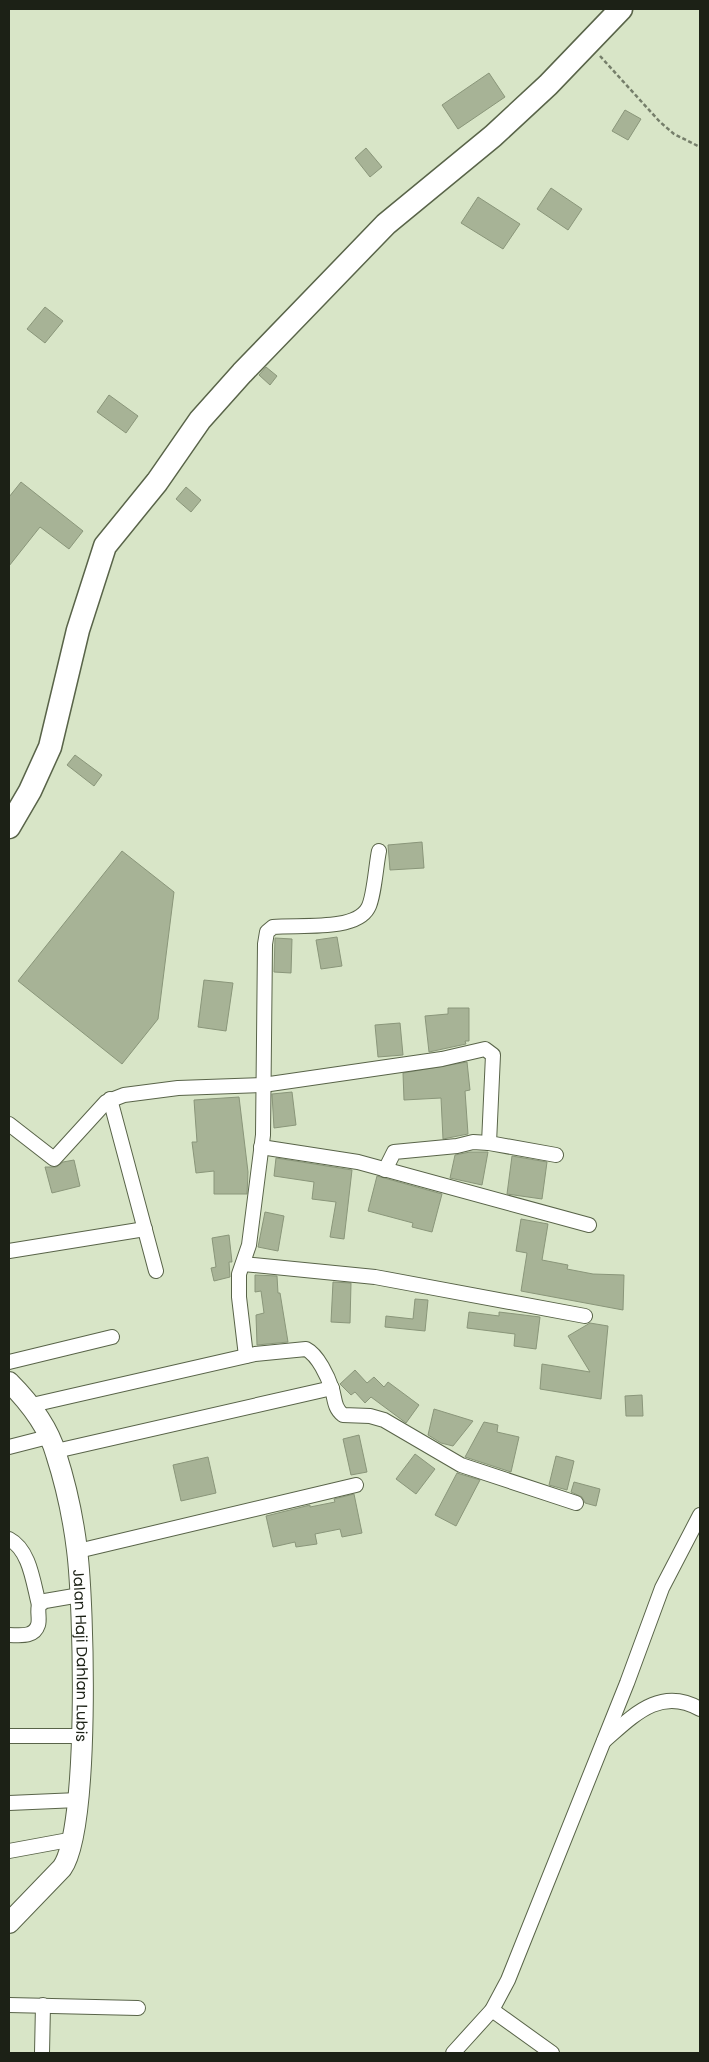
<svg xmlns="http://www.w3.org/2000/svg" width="709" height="2062" font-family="Poppins,sans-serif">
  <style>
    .building { fill: #a7b396; stroke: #8a967a }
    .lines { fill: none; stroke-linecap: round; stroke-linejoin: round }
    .street-casing { stroke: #596449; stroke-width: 16 }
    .secondary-casing { stroke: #596449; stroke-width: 22 }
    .primary-casing { stroke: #596449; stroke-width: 25 }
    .path { stroke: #757e6a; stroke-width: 2.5; stroke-dasharray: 4 2.5; stroke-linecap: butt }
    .street { stroke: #fff; stroke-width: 14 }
    .secondary { stroke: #fff; stroke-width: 20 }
    .primary { stroke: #fff; stroke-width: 22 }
    .labels { text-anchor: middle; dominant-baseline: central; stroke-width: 5; stroke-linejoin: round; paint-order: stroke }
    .street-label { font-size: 15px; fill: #1c2116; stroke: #fff }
  </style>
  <rect width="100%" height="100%" fill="#d8e5c7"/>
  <!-- building -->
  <g class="building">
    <polygon points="489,73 505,97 458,129 442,105"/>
    <polygon points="625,110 641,119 628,140 612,131"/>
    <polygon points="366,148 382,167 370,177 355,158"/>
    <polygon points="551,188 582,209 568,230 537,209"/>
    <polygon points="478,197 520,224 503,249 461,223"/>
    <polygon points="45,307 63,321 45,343 27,329"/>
    <polygon points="266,367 277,376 270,385 259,375"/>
    <polygon points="109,395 138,416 126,433 97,412"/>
    <polygon points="21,482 83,531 69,549 40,527 9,566 9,497"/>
    <polygon points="186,487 201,500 191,512 176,499"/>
    <polygon points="75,755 102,775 94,786 67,765"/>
    <polygon points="422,842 424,868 390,870 388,845"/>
    <polygon points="122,851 174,892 158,1019 122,1064 18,981"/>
    <polygon points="337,937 342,966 321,969 316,940"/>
    <polygon points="275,938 292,939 291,973 274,972"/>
    <polygon points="204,980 233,983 226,1031 198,1027"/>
    <polygon points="448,1008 469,1008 469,1041 465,1041 466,1044 429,1052 425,1016 448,1014"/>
    <polygon points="400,1023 403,1055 378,1057 375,1025"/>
    <polygon points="467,1062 470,1090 465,1091 468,1134 443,1139 441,1098 404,1100 403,1073"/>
    <polygon points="292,1092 296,1125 274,1128 272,1094"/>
    <polygon points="239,1097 248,1172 247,1194 214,1194 214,1171 196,1173 192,1142 197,1142 194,1100"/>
    <polygon points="470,1152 488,1152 482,1185 450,1178 455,1155"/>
    <polygon points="512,1156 547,1162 542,1199 507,1194"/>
    <polygon points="276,1158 352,1170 344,1239 330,1237 336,1202 312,1199 314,1182 274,1176"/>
    <polygon points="74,1160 80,1186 52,1193 45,1167 56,1167 63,1162"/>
    <polygon points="377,1176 442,1194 432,1232 412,1227 413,1223 368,1211"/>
    <polygon points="265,1212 284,1216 278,1251 258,1247"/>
    <polygon points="521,1219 548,1224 542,1260 568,1265 567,1269 593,1274 624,1275 623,1310 521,1291 527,1253 516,1251"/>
    <polygon points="229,1235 232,1262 229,1262 230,1277 214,1281 211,1268 216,1267 212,1238"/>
    <polygon points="255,1275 277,1276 278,1293 280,1293 288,1342 257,1345 256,1315 264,1313 261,1291 255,1292"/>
    <polygon points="333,1282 351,1283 350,1323 331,1322"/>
    <polygon points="415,1299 428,1300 425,1331 385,1327 386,1316 413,1319"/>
    <polygon points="469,1312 499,1316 499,1312 540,1317 536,1349 514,1346 515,1334 467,1328"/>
    <polygon points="590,1323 608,1326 601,1399 540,1389 542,1364 590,1372 568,1336"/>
    <polygon points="355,1370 367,1383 374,1377 384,1387 388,1382 419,1405 406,1423 371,1397 365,1403 355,1392 351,1395 340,1384"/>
    <polygon points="642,1395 643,1416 626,1416 625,1396"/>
    <polygon points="434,1409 473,1421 453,1446 441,1443 428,1435"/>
    <polygon points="484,1422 498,1425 497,1432 519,1437 511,1472 465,1457"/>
    <polygon points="359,1435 367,1472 351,1475 343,1439"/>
    <polygon points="415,1454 435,1469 416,1494 396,1479"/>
    <polygon points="556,1456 574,1461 567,1490 549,1485"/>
    <polygon points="208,1457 216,1493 181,1501 173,1465"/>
    <polygon points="457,1473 480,1480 456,1526 435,1515"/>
    <polygon points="574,1482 600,1489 596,1506 585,1503 582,1497 571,1492"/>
    <polygon points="354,1494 362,1533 342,1537 340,1529 315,1534 317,1544 296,1547 295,1542 273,1547 266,1516 310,1505 310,1507 335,1502 334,1499"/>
  </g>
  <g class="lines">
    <!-- street casing -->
    <g class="street-casing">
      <g id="street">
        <polyline points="110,1099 156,1271"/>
        <polyline points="9,1124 54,1159 106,1102 124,1095 178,1088 263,1085 442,1059 485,1049 493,1055 489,1143 556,1155"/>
        <polyline points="261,1147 358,1162 589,1225"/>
        <polyline points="385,1170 394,1152 457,1146 473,1142 489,1143"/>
        <polyline points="9,1251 145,1229"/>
        <polyline points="243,1264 375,1277 585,1316"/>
        <path d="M246,1356L239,1297V1274L249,1245L263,1135L265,944L267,932L273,927C297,924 355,932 368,908C374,898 376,865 379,851"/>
        <polyline points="9,1362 112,1337"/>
        <path d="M32,1405L255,1354L306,1349C318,1355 328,1377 332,1389C335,1399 334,1408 343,1415L370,1416L384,1420L461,1465L576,1503"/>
        <polyline points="9,1447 48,1437"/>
        <polyline points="56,1451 332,1388"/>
        <path d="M9,1539C30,1550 33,1582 39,1605"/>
        <polyline points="78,1551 356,1485"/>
        <path d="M9,1635C19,1635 34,1638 38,1625C40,1619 37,1611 39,1605L45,1601L80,1595"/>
        <polyline points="9,1736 81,1736"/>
        <path d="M604,1741C633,1716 660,1686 700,1709"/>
        <polyline points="9,1803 78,1800"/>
        <polyline points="9,1851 74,1839"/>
        <polyline points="9,2005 138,2008"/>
        <polyline points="492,2010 552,2053"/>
        <polyline points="42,2053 43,2005"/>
        <polyline points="453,2053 492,2010 508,1980 627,1683 662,1588 700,1515"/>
      </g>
    </g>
    <!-- secondary casing -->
    <g class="secondary-casing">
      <g id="secondary">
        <path id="s1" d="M9,1382C29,1402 48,1426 56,1454C66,1485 73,1517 77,1550C84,1605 90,1829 62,1868L9,1923"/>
      </g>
    </g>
    <!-- primary casing -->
    <g class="primary-casing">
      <polyline id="primary" points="9,827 30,791 50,747 78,630 105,546 157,482 200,420 242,373 386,224 493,136 548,85 621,9"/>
    </g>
    <!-- path -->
    <polyline class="path" points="600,56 660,122 674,134 700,147"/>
    <!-- street -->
    <use href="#street" class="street"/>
    <!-- secondary -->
    <use href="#secondary" class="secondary"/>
    <!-- primary -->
    <use href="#primary" class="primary"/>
  </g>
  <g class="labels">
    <!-- street labels -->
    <g class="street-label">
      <text stroke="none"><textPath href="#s1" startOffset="291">Jalan Haji Dahlan Lubis</textPath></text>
    </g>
  </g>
  <!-- border -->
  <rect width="709" height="2062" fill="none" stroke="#1c2116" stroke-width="20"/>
</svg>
